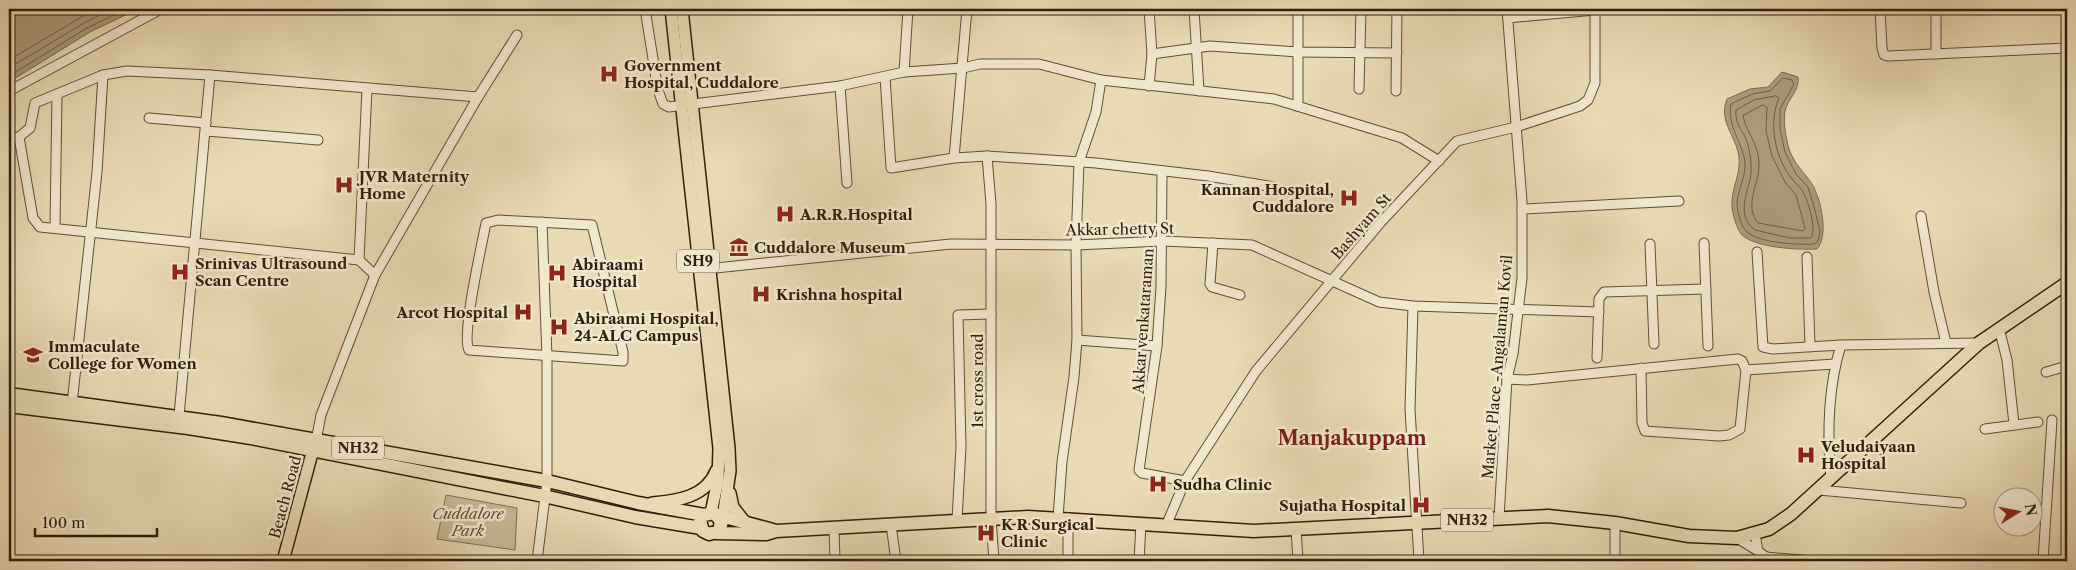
<svg xmlns="http://www.w3.org/2000/svg" width="2076" height="570" font-family="'Libre Caslon Text',serif">
  <style>
    .green { fill: #c9ba99; stroke: #7c6d54 }
    .water { fill: #a99b7c; stroke: #786a50 }
    .lines { fill: none; stroke-linecap: round; stroke-linejoin: round }
    .shore { stroke: #6c5e45; stroke-width: 1 }
    .minor-casing { stroke: #5d4e38; stroke-width: 11 }
    .major-casing { stroke: #2e200e; stroke-width: 14 }
    .highway-casing { stroke: #2e200e; stroke-width: 15 }
    .minor { stroke: #f1e7cf; stroke-width: 9 }
    .major { stroke: #e9dab5; stroke-width: 11 }
    .highway { stroke: #e9dab5; stroke-width: 12 }
    .labels { text-anchor: middle; dominant-baseline: central; stroke-width: 5; stroke-linejoin: round; paint-order: stroke }
    .shield { fill: #f1e7cf; stroke: #685c48; stroke-width: 1 }
    .shield-label { font-size: 14px; font-weight: bold; fill: #2e200e }
    .poi-label { font-size: 15px; font-weight: bold; fill: #2e200e; stroke: #f1e7cf; text-anchor: start }
    .street-label { font-size: 15px; fill: #2e200e; stroke: #f1e7cf }
    .park-label { font-size: 15px; font-style: italic; fill: #5c4e38; stroke: #f1e7cf }
    .district-label { font-size: 20px; font-weight: bold; fill: #7a1f14; stroke: #f1e7cf }
  </style>
  <rect width="100%" height="100%" fill="#e9dab5"/>
  <filter id="stains"><feTurbulence type="fractalNoise" baseFrequency=".004" numOctaves="4"/><feColorMatrix values="0 0 0 0 .2 0 0 0 0 .09 0 0 0 0 .02 0 0 0 .5 -.17"/></filter>
  <radialGradient id="worn" r=".72"><stop offset=".6" stop-color="#630" stop-opacity="0"/><stop offset="1" stop-color="#630" stop-opacity=".3"/></radialGradient>
  <!-- green -->
  <polygon class="green" points="446,495 517,508 515,550 437,539"/>
  <!-- water -->
  <g class="water">
    <polygon points="9,9 138,9 90,32 9,82"/>
    <path d="M1782,72L1798,77C1800,91 1788,98 1785,111C1783,123 1786,138 1789,149C1794,164 1804,172 1812,184C1821,199 1829,236 1817,249C1799,250 1756,248 1742,235C1737,230 1732,213 1732,206C1731,188 1741,175 1739,157C1736,135 1718,122 1727,99L1750,89L1768,87Z"/>
  </g>
  <g class="lines">
    <!-- shore -->
    <g class="shore">
      <polyline points="9,60 95,9"/>
      <polyline points="9,68 84,23 112,9"/>
      <polyline points="9,76 87,28 126,9"/>
      <path d="M1783,78L1792,80L1794,84L1780,109V129L1785,152L1796,174L1808,187L1814,207L1820,231L1818,241L1814,244C1798,245 1759,243 1747,232C1741,227 1737,211 1737,203C1738,189 1746,177 1745,162C1742,141 1727,127 1731,104L1752,94L1770,91Z"/>
      <path d="M1776,96L1779,98C1768,123 1775,158 1792,179C1795,183 1799,186 1802,190C1808,200 1817,229 1811,238H1790L1755,230C1737,218 1746,195 1750,180C1752,169 1751,156 1748,145C1745,132 1734,125 1736,110L1754,100Z"/>
      <path d="M1763,105L1767,107L1766,131L1772,156L1785,182L1796,195L1805,228L1803,231L1758,223C1744,206 1758,186 1759,167C1760,144 1747,135 1743,116Z"/>
    </g>
    <!-- minor casing -->
    <g class="minor-casing">
      <g id="minor">
        <polyline points="645,9 658,90 663,104 669,107 840,86 904,72 963,68 980,64 1039,64 1101,80 1274,99 1402,138 1439,161"/>
        <polyline points="1149,9 1152,54 1149,86"/>
        <polyline points="1194,9 1199,91"/>
        <polyline points="1880,9 1882,48 1884,55 1888,56 2067,48"/>
        <polyline points="1936,9 1936,54"/>
        <polyline points="1508,18 1595,10"/>
        <polyline points="1152,54 1210,46 1298,52 1397,53"/>
        <polyline points="904,72 908,9"/>
        <polyline points="885,77 891,168 954,158 987,156 1096,163 1208,176 1274,187"/>
        <polyline points="840,86 847,183"/>
        <polyline points="1359,89 1361,9"/>
        <polyline points="9,91 161,9"/>
        <polyline points="1396,91 1397,9"/>
        <polyline points="1298,106 1298,9"/>
        <polyline points="149,118 206,123"/>
        <polyline points="206,131 318,140"/>
        <polyline points="19,137 33,218 40,227 359,260 375,275"/>
        <polyline points="9,139 19,137 30,128 35,103 103,75 127,71 210,75 478,97"/>
        <polyline points="987,156 991,204 991,518 994,561"/>
        <polyline points="954,158 967,9"/>
        <polyline points="1162,171 1161,287 1157,346 1139,470 1142,473 1185,481"/>
        <polyline points="1522,209 1679,201"/>
        <polyline points="1921,216 1934,292 1946,343"/>
        <path d="M498,220L592,225L623,352V361L469,350C461,336 482,244 486,223Z"/>
        <polyline points="55,227 57,94"/>
        <polyline points="1213,243 1210,284 1212,287 1240,295"/>
        <polyline points="1704,243 1708,346"/>
        <polyline points="1650,244 1654,344"/>
        <polyline points="1757,252 1763,347 1773,349 1841,345"/>
        <polyline points="1807,257 1810,346"/>
        <polyline points="359,260 367,89"/>
        <polyline points="706,269 951,244 1076,245 1163,241 1252,245 1379,302 1413,306 1599,312"/>
        <polyline points="1413,306 1410,409 1419,561"/>
        <polyline points="1999,328 2007,360 2014,424"/>
        <polyline points="1077,340 1157,346"/>
        <polyline points="1597,358 1599,299 1604,292 1706,289"/>
        <polyline points="1641,368 1642,423 1645,431 1719,436 1729,435 1740,429 1746,370"/>
        <polyline points="2046,372 2067,366"/>
        <polyline points="1507,379 1527,380 1738,359 1742,361 1746,370 1835,364"/>
        <polyline points="72,404 97,172 103,75"/>
        <polyline points="179,416 210,75"/>
        <polyline points="1985,429 2038,422"/>
        <polyline points="316,441 321,415 375,275 478,97 517,35"/>
        <path d="M1831,479C1827,435 1828,387 1841,345L1979,343"/>
        <polyline points="1819,490 1961,503"/>
        <polyline points="1058,518 1062,462 1074,377 1077,340 1076,245 1079,162 1096,112 1101,80"/>
        <polyline points="1068,518 1068,561"/>
        <polyline points="1499,518 1507,379 1513,354 1522,278 1522,201 1507,9"/>
        <polyline points="957,520 961,447 958,315 991,314"/>
        <polyline points="1615,523 1615,561"/>
        <polyline points="891,525 896,561"/>
        <polyline points="1166,526 1185,481 1256,371 1381,222 1457,141 1516,127 1580,106 1588,100 1595,83 1595,9"/>
        <polyline points="834,528 835,561"/>
        <polyline points="1296,529 1298,561"/>
        <polyline points="1755,534 1758,551 1766,557"/>
        <polyline points="1737,538 1758,551"/>
        <polyline points="1766,557 1812,561"/>
        <polyline points="537,561 547,481 547,357 542,222"/>
        <polyline points="1139,561 1141,524"/>
        <polyline points="2043,561 2052,420"/>
      </g>
    </g>
    <!-- major casing -->
    <g class="major-casing">
      <g id="major">
        <polyline points="671,9 719,448 718,480 711,513"/>
        <polyline points="682,9 729,448 730,471 722,524"/>
        <polyline points="730,493 733,507 744,521"/>
        <path d="M652,503C677,501 706,497 716,471"/>
        <polyline points="283,561 315,442"/>
      </g>
    </g>
    <!-- highway casing -->
    <g class="highway-casing">
      <g id="highway">
        <polyline points="9,394 221,423 547,481 638,503 704,515 714,513 721,521 719,531 709,534 703,531 700,521 704,515"/>
        <polyline points="9,406 188,428 251,438 544,496 635,517 701,528"/>
        <polyline points="717,515 773,530"/>
        <polyline points="716,533 766,534 776,531 1028,517 1254,531 1548,516 1615,523 1689,536 1737,538 1769,529 1791,514 1979,343 2067,283"/>
      </g>
    </g>
    <!-- minor -->
    <use href="#minor" class="minor"/>
    <!-- major -->
    <use href="#major" class="major"/>
    <!-- highway -->
    <use href="#highway" class="highway"/>
  </g>
  <!-- icons -->
  <defs>
    <g id="hospital-bare" transform="scale(1.5)"><path d="M-5-5h3v3.5h4V-5h3V5h-3V1.5h-4V5h-3Z" fill="#8f2418" stroke="#f1e7cf" stroke-width="2.5" paint-order="stroke"/></g>
    <g id="museum-bare" transform="scale(1.5)"><path d="M0-6L6-3V-2H-6V-3ZM-5-1h2V3h-2ZM-1-1h2V3h-2ZM3-1h2V3H3ZM-6 4H6V6H-6Z" fill="#8f2418" stroke="#f1e7cf" stroke-width="2.5" paint-order="stroke"/></g>
    <g id="university-bare" transform="scale(1.5)"><path d="M0-5L7-2L0 1L-7-2ZM-4 1L0 2.5L4 1V4Q0 6-4 4Z" fill="#8f2418" stroke="#f1e7cf" stroke-width="2.5" paint-order="stroke"/></g>
  </defs>
  <g fill-rule="evenodd">
    <use href="#hospital-bare" x="609" y="74"/>
    <use href="#hospital-bare" x="344" y="185"/>
    <use href="#hospital-bare" x="1349" y="198"/>
    <use href="#hospital-bare" x="785" y="214"/>
    <use href="#museum-bare" x="739" y="247"/>
    <use href="#hospital-bare" x="180" y="272"/>
    <use href="#hospital-bare" x="557" y="273"/>
    <use href="#hospital-bare" x="761" y="294"/>
    <use href="#hospital-bare" x="523" y="312"/>
    <use href="#hospital-bare" x="559" y="327"/>
    <use href="#university-bare" x="33" y="355"/>
    <use href="#hospital-bare" x="1806" y="455"/>
    <use href="#hospital-bare" x="1158" y="484"/>
    <use href="#hospital-bare" x="1421" y="505"/>
    <use href="#hospital-bare" x="986" y="533"/>
  </g>
  <g class="labels">
    <!-- shield labels -->
    <g class="shield">
      <rect x="677" y="249.5" width="42" height="23" rx="4"/>
      <rect x="332" y="436.5" width="52" height="23" rx="4"/>
      <rect x="1441" y="508.5" width="52" height="23" rx="4"/>
    </g>
    <g class="shield-label">
      <text x="698" y="261">SH9</text>
      <text x="358" y="448">NH32</text>
      <text x="1467" y="520">NH32</text>
    </g>
    <!-- poi labels -->
    <g class="poi-label">
      <text x="624" y="65">Government<tspan x="624" dy="17">Hospital, Cuddalore</tspan></text>
      <text x="359" y="176">JVR Maternity<tspan x="359" dy="17">Home</tspan></text>
      <text x="1334" y="189" text-anchor="end">Kannan Hospital,<tspan x="1334" dy="17">Cuddalore</tspan></text>
      <text x="800" y="214">A.R.R.Hospital</text>
      <text x="754" y="247">Cuddalore Museum</text>
      <text x="195" y="263">Srinivas Ultrasound<tspan x="195" dy="17">Scan Centre</tspan></text>
      <text x="572" y="264">Abiraami<tspan x="572" dy="17">Hospital</tspan></text>
      <text x="776" y="294">Krishna hospital</text>
      <text x="508" y="312" text-anchor="end">Arcot Hospital</text>
      <text x="574" y="318">Abiraami Hospital,<tspan x="574" dy="17">24-ALC Campus</tspan></text>
      <text x="48" y="346">Immaculate<tspan x="48" dy="17">College for Women</tspan></text>
      <text x="1821" y="446">Veludaiyaan<tspan x="1821" dy="17">Hospital</tspan></text>
      <text x="1173" y="484">Sudha Clinic</text>
      <text x="1406" y="505" text-anchor="end">Sujatha Hospital</text>
      <text x="1001" y="524">K R Surgical<tspan x="1001" dy="17">Clinic</tspan></text>
    </g>
    <!-- street labels -->
    <g class="street-label">
      <text transform="translate(1361 226) rotate(-49)">Bashyam St</text>
      <text transform="translate(1120 229) rotate(-1)">Akkar chetty St</text>
      <text transform="translate(1143 321) rotate(-86)">Akkar venkataraman</text>
      <text transform="translate(1497 367) rotate(-85)">Market Place -Angalaman Kovil</text>
      <text transform="translate(977 381) rotate(-90)">1st cross road</text>
      <text transform="translate(285 497) rotate(-75)">Beach Road</text>
    </g>
    <!-- park labels -->
    <g class="park-label">
      <text x="468" y="513">Cuddalore<tspan x="468" dy="17">Park</tspan></text>
    </g>
    <!-- district labels -->
    <g class="district-label">
      <text x="1352" y="438">Manjakuppam</text>
    </g>
  </g>
  <!-- margin -->
  <rect width="2076" height="570" fill="none" stroke="#e9dab5" stroke-width="30"/>
  <rect x="10" y="10" width="2056" height="550" fill="none" stroke="#2e200e" stroke-width="2.5"/>
  <rect x="15" y="15" width="2046" height="540" fill="none" stroke="#2e200e"/>
  <!-- north arrow -->
  <g transform="translate(2018 512) rotate(80)"><circle r="24" fill="#f1e7cf" stroke="#a39782"/>
  <path d="M0-4L9 19L0 12L-9 19Z" fill="#8f2418"/>
  <text y="-8" font-size="14" font-weight="bold" text-anchor="middle" fill="#2e200e">N</text>
  </g>
  <!-- scale -->
  <path d="M35 528v8h122v-8" fill="none" stroke="#2e200e" stroke-width="2.5"/>
  <text x="42" y="528" font-size="15" fill="#2e200e" stroke="#f1e7cf" stroke-width="4" paint-order="stroke">100 m</text>
  <rect width="100%" height="100%" filter="url(#stains)"/>
  <rect width="100%" height="100%" fill="url(#worn)"/>
</svg>
